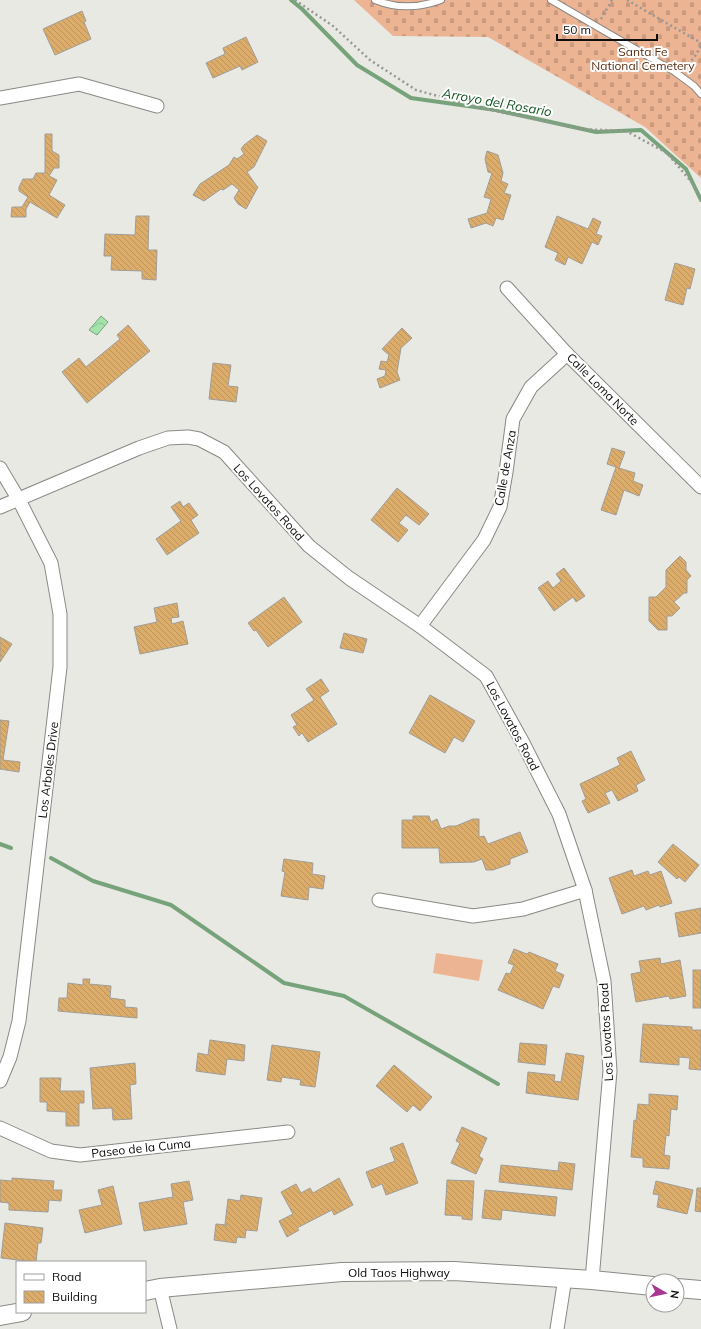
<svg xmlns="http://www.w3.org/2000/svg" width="701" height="1329" font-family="Mulish,sans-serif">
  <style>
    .cemetery { fill: url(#cemetery-stones) }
    .garden { fill: #edb494 }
    .water { fill: url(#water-waves); stroke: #77a37b }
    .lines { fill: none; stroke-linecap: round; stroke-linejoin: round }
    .stream { stroke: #77a37b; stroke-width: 4 }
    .building { fill: url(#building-back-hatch); stroke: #9f9d99 }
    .lane-casing { stroke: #8a8985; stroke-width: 8 }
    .street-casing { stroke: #8a8985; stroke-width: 15 }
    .secondary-casing { stroke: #8a8985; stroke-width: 20 }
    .path { stroke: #979793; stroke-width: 2.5; stroke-dasharray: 2 3; stroke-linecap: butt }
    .lane { stroke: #fff; stroke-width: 6 }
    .street { stroke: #fff; stroke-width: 13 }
    .secondary { stroke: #fff; stroke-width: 18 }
    .labels { text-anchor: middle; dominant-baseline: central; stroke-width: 4; stroke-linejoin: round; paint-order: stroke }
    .park-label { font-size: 12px; fill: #5c2e12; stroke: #fff }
    .street-label { font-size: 12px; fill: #0d0d0b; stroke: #fff }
    .water-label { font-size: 13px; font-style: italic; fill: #145623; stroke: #fff }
  </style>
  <defs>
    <pattern id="cemetery-stones" width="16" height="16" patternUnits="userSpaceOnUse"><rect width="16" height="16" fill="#edb494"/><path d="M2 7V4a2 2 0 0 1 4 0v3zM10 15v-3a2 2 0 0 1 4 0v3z" fill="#ca9a7e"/></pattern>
    <pattern id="water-waves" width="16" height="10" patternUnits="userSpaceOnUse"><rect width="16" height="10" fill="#a4e3ab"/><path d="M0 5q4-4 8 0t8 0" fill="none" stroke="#8cc292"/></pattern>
    <pattern id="building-back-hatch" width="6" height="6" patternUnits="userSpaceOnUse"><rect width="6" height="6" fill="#dbac6a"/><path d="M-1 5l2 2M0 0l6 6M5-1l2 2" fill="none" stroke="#bb935b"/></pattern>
  </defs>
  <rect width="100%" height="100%" fill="#e9e9e4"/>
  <!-- cemetery -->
  <polygon class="cemetery" points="354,0 701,0 701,178 645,127 488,37 393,36"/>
  <!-- garden -->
  <polygon class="garden" points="436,953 483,960 479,981 433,973"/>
  <!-- water -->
  <polygon class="water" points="101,316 108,322 97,335 89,330"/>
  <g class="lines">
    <!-- stream -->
    <g class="stream">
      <polyline points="291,0 302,9 357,65 411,98 496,110 596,132 641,130 686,169 701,200"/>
      <polyline points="0,844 11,848"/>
      <polyline points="51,858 93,881 171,905 284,983 344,996 498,1084"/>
    </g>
  </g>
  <!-- building -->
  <g class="building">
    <polygon points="82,11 86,21 84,22 91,39 55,55 43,29"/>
    <polygon points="246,37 258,62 242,70 240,66 213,78 206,63 225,54 223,48"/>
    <polygon points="45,134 52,134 52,151 59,155 59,168 54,168 49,176 57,180 49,195 65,205 57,218 30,202 26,209 26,217 11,217 12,207 22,207 28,197 19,191 19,187 23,179 33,179 36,173 45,173"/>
    <polygon points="257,135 267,141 254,167 247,172 256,185 258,187 246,209 238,204 234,198 239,190 232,184 223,190 221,189 204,201 193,195 200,184 229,165 234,157 237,159 244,154 241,149 244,145"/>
    <polygon points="487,151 498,155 503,173 501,181 508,184 504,193 511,195 503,220 496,218 493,226 486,223 471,228 468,219 487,213 491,199 484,197 492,173 488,172 485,159"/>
    <polygon points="136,216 149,216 148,250 157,250 156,280 142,279 142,271 111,270 112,256 104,256 105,234 135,235"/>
    <polygon points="557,216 588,229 593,218 601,222 596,234 602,236 598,245 592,242 582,264 568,257 565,265 555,260 558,253 545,247"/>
    <polygon points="675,263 695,269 690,289 687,288 683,305 665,300"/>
    <polygon points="128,325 150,351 87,403 62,372 79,358 86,367 120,339 117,335"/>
    <polygon points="402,328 412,338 401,348 397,372 400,380 380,388 377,379 385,376 386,370 379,369 381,361 387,362 389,355 382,349"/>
    <polygon points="213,363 231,365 228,386 238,387 236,402 209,399"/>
    <polygon points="612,448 625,452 619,468 635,473 633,481 643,485 639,496 624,490 616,515 601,510 616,467 607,464"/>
    <polygon points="397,488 429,514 419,525 406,515 399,523 408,530 398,542 371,520"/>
    <polygon points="180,501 183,507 189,503 198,515 191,520 199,533 167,555 156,539 181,521 171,507"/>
    <polygon points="680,556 686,562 686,570 691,576 687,580 687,593 684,593 674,602 680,608 672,616 667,616 667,630 658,630 649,621 649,597 656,597 666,587 666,570"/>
    <polygon points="564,568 585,596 576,602 573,597 554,611 538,588 548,581 553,588 561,581 556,574"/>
    <polygon points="284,597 302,622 268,647 256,630 254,631 248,623"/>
    <polygon points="177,603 179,617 171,618 172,624 183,621 188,644 140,654 134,627 157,622 154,608"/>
    <polygon points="344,633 367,639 363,653 340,648"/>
    <polygon points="0,637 12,644 0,662"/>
    <polygon points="321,679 329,691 320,697 337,724 308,742 302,733 299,736 293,727 297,725 291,715 314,700 306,689"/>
    <polygon points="430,695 475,721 463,742 454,737 445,753 409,733"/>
    <polygon points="0,720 9,721 3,760 20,762 19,772 0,769"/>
    <polygon points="631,751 645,780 636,785 638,791 618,801 612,790 605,793 610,803 588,813 582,801 586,799 580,784 620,765 617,758"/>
    <polygon points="413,816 429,816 431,822 437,819 441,829 449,826 456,826 473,819 479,819 479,837 484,836 488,844 520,832 528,852 510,859 510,864 493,870 486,870 482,859 474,862 440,863 439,848 402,848 402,820 413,820"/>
    <polygon points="673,844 699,865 685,882 679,877 677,879 658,862"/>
    <polygon points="284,859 313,863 312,874 325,876 323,889 309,887 308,900 281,896 285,872 282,871"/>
    <polygon points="632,870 634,876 648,871 650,875 661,871 672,903 660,907 659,905 646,910 644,906 622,914 609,878"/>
    <polygon points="701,908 701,933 679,937 675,913"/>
    <polygon points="514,949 527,954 529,952 558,964 555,971 564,975 559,988 553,986 543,1009 498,990 506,973 510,974 514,965 508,963"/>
    <polygon points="660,958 661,964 680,960 686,996 670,999 669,996 636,1002 631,974 641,972 639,961"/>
    <rect x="693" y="970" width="8" height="38"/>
    <polygon points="83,979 90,979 89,984 111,986 110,998 125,1000 125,1007 137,1008 137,1018 58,1011 59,998 67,998 68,983 83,985"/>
    <polygon points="643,1024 692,1027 692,1030 701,1030 701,1070 689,1069 690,1058 679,1057 679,1065 640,1062"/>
    <polygon points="210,1040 245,1045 244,1061 227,1059 225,1075 196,1071 198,1053 208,1055"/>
    <polygon points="520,1043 547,1045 545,1065 518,1062"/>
    <polygon points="272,1045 320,1052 315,1087 300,1085 301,1080 282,1077 281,1082 267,1080"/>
    <polygon points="566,1053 584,1056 578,1100 526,1093 528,1072 555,1075 554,1081 561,1082"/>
    <polygon points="135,1063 136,1084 130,1085 132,1119 113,1120 112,1108 93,1109 90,1068"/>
    <polygon points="394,1065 432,1097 420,1111 413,1105 407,1112 376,1086"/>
    <polygon points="40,1078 61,1078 60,1091 84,1091 84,1103 79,1103 79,1126 66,1126 66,1112 47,1111 47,1102 40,1102"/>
    <polygon points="649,1094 678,1096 677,1110 671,1109 669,1136 666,1135 664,1155 670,1156 669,1169 643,1167 643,1158 631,1157 634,1120 636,1121 638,1104 649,1105"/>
    <polygon points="462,1127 487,1138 479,1156 483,1159 476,1174 451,1163 460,1143 456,1141"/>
    <polygon points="403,1143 418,1183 386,1195 382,1184 372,1188 366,1172 395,1161 390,1148"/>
    <polygon points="559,1162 575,1164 572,1190 499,1182 501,1165 558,1171"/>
    <polygon points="12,1178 54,1181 53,1190 62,1190 61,1201 49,1200 48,1212 9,1210 9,1203 0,1202 0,1180 12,1181"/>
    <polygon points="339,1178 353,1205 334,1215 332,1210 297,1228 299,1230 287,1237 279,1221 293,1214 281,1192 296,1184 301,1193 310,1188 313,1193"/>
    <polygon points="447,1180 474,1181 472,1220 462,1219 462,1216 445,1215"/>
    <polygon points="189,1181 193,1200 183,1202 187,1224 144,1231 139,1203 173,1197 171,1184"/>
    <polygon points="656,1181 693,1190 687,1214 657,1207 659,1195 653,1194"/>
    <polygon points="113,1186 122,1224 85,1233 79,1210 102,1205 98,1190"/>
    <polygon points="697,1188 701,1188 701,1212 695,1211"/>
    <polygon points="485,1190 557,1197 555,1216 502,1210 501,1220 482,1218"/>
    <polygon points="241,1195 262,1198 257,1231 246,1230 245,1238 237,1237 236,1243 214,1240 216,1224 227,1225 225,1224 228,1199 240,1201"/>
    <polygon points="5,1223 43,1228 41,1243 38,1243 36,1262 1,1258"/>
  </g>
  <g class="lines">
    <!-- lane casing -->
    <g class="lane-casing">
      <g id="lane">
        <path d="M375,0C397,9 419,8 441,0"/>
        <polyline points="551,0 675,72 694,86 701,94"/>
      </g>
    </g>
    <!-- street casing -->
    <g class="street-casing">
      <g id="street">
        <polyline points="0,98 79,84 157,106"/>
        <polyline points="507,288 567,354 701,487"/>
        <polyline points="0,468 19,500 51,563 60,614 60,667 19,1021 10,1057 0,1081"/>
        <polyline points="0,507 139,448 168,438 188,437 199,439 224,452 309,546 349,578 420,626 486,676 523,743 559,814 585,890 604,981 610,1071 592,1280"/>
        <polyline points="420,626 484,540 500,507 506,472 513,419 531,387 567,354"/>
        <polyline points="379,900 473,916 523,909 585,890"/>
        <polyline points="0,1128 51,1151 80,1155 288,1132"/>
        <polyline points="160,1288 170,1329"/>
        <polyline points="557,1329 565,1278"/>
      </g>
    </g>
    <!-- secondary casing -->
    <g class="secondary-casing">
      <g id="secondary">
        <polyline points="677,1288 701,1290"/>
        <polyline points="145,1291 160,1288 342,1272 454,1271 592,1280 653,1286"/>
        <polyline points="0,1316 22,1312"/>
      </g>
    </g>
    <!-- path -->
    <g class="path">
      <polyline points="295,0 333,26 370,60 416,90 485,109 581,129 626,131 667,153 693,184 701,200"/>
      <polyline points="627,0 701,43"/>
      <polyline points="601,19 612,0"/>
      <polyline points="684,67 694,58 701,46"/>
    </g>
    <!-- lane -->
    <use href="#lane" class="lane"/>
    <!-- street -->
    <use href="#street" class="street"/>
    <!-- secondary -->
    <use href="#secondary" class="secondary"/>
  </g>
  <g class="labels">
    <!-- park labels -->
    <g class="park-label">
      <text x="643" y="51">Santa Fe<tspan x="643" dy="14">National Cemetery</tspan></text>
    </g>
    <!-- street labels -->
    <g class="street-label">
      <text transform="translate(603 389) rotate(45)">Calle Loma Norte</text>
      <text transform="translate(505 468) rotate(-80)">Calle de Anza</text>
      <text transform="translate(269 502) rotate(48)">Los Lovatos Road</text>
      <text transform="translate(513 726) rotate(62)">Los Lovatos Road</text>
      <text transform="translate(48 770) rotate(-83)">Los Arboles Drive</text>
      <text transform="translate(606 1032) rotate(-93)">Los Lovatos Road</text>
      <text transform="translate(141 1148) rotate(-6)">Paseo de la Cuma</text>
      <text x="399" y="1272">Old Taos Highway</text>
    </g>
    <!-- water labels -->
    <g class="water-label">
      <text transform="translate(497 102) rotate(10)">Arroyo del Rosario</text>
    </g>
  </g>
  <!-- legend -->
  <rect x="16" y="1261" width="130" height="52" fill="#ffffff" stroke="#9e9e9d"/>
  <rect x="24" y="1274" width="20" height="6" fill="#ffffff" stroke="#9e9e9d"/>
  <text x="52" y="1281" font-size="12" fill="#0d0d0b">Road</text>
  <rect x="24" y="1291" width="20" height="12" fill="url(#building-back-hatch)" stroke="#9e9e9d"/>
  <text x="52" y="1301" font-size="12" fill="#0d0d0b">Building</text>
  <!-- north arrow -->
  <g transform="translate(665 1293) rotate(99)"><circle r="19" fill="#ffffff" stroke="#9e9e9d"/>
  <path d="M0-3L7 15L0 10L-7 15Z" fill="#a93792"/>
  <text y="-6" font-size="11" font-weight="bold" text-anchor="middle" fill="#0d0d0b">N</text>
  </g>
  <!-- scale -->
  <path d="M557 34v6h100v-6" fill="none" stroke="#0d0d0b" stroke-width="2"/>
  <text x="563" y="34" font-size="12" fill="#0d0d0b" stroke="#ffffff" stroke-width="3" paint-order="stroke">50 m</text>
</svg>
